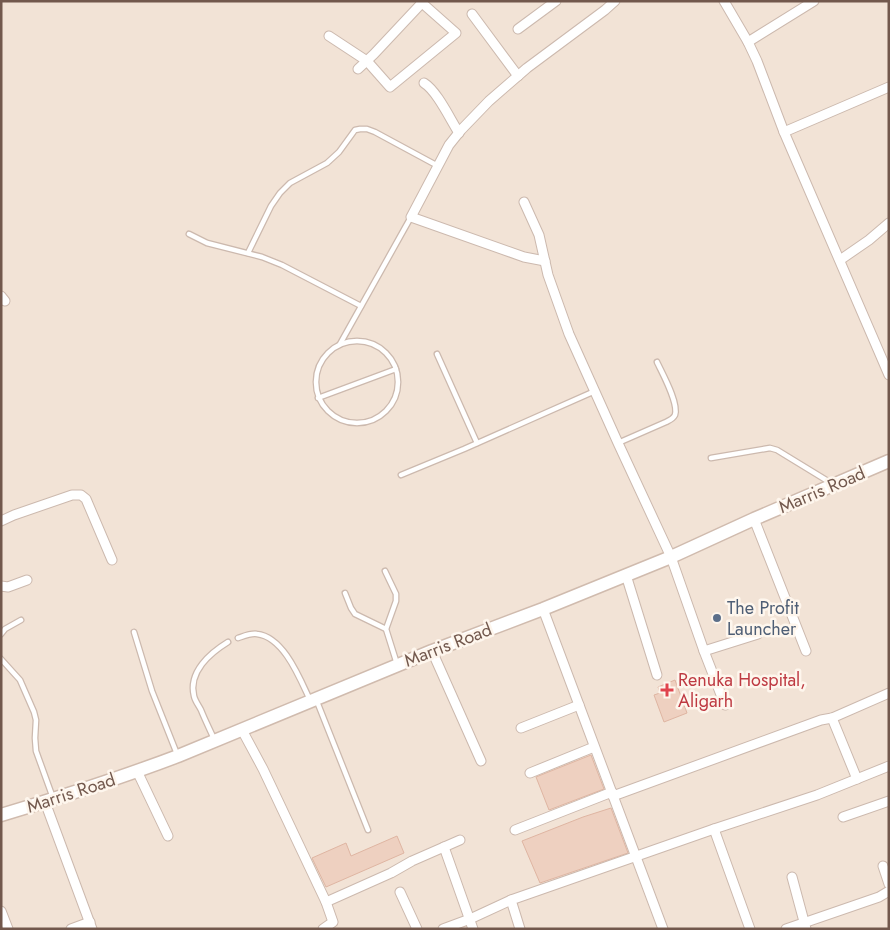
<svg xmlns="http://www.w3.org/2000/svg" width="890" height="930" font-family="Jost,sans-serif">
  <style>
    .residential { fill: #f2e3d6 }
    .building { fill: #eed0c0; stroke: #dfb5a2 }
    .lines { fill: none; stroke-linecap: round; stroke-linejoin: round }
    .lane-casing { stroke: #ccb9ae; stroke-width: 7 }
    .street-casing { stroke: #ccb9ae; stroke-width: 11 }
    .secondary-casing { stroke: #d0bbae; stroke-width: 15 }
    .lane { stroke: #fff; stroke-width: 4.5 }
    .street { stroke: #fff; stroke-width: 9 }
    .secondary { stroke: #fff; stroke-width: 12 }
    .service-dot { fill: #5c6f8a; stroke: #fef6ed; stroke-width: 2 }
    .health-dot { fill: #e0444e; stroke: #fef6ed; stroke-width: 2 }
    .labels { text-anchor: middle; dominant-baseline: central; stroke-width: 5; stroke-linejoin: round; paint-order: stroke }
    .street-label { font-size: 18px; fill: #72584d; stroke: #fef6ed }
    .service-label { font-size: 18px; fill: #4e5e75; stroke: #fef6ed; text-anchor: start }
    .health-label { font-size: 18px; fill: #be3a42; stroke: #fef6ed; text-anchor: start }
  </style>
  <rect width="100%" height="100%" fill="#fbf2e7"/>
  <!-- residential -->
  <rect class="residential" x="1" y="1" width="888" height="928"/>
  <!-- building -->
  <g class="building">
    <polygon points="675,680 687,713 664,722 654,695 660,693 658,687"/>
    <polygon points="591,755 604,789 549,810 536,777"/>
    <polygon points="611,808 628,853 540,883 522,841 583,817"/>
    <polygon points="397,836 404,853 326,887 312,858 346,843 351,856"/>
  </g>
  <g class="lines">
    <!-- lane casing -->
    <g class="lane-casing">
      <g id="lane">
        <polyline points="189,234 207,243 262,257 282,265 361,306"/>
        <polyline points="248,253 271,206 280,193 290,183 327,163 339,152 355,130 360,129 367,129 375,132 438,166"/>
        <circle cx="357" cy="382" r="41"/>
        <polyline points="340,344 411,217"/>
        <polyline points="437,354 477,443"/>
        <polyline points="318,398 396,369"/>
        <path d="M618,443L666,422C670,420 673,419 675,415C679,403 662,373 657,362"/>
        <polyline points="711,458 770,448 777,450 831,483"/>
        <polyline points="401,475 464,449 595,391"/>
        <polyline points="385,571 396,594 396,601 386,629 397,664"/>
        <polyline points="345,593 351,608 355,614 386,629"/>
        <polyline points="134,632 152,691 177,754"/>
        <polyline points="1,634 5,629 21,620"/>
        <path d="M238,638C244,636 251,633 257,634C284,637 300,679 310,700"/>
        <polyline points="1,659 20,680 34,712 36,720 35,738 36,751 53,798"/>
        <polyline points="316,699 368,830"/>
        <path d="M214,739C210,730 205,720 201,710C199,706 195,701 194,696C188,672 210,653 228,642"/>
      </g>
    </g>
    <!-- street casing -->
    <g class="street-casing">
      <g id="street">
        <polyline points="724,1 748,42 757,61 784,132 889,375"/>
        <polyline points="472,14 518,76"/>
        <polyline points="518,29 556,1"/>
        <polyline points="329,36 367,61 390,87 456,33 422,3"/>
        <polyline points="748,42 814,1"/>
        <polyline points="358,69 374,54 419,6 423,1"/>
        <path d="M424,83C437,91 450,119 459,133"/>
        <polyline points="784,132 889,87"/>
        <polyline points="524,202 539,235 548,275 569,334 618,443 671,557 704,651 725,705"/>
        <polyline points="840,260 869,240 889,223"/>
        <polyline points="545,261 524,257 411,217 449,145 461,130 489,101 527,68 605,10 615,1"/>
        <polyline points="1,296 5,301"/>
        <polyline points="754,519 806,651"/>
        <polyline points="1,521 14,515 72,495 81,495 86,499 112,560"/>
        <polyline points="626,575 657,675"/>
        <polyline points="1,586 8,587 27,580"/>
        <polyline points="543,609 663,929"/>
        <polyline points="432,651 481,761"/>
        <polyline points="704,651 758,634"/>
        <polyline points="832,718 839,735 857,779"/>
        <polyline points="521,728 579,705"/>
        <polyline points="242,730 263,769 326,902 333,922 323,929"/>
        <polyline points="137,771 168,836"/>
        <polyline points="530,773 594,747"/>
        <polyline points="613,796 821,720 832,718 889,693"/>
        <polyline points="45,802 92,929"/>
        <polyline points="843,817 889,801"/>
        <polyline points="714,829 817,795 889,766"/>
        <polyline points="515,830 612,792"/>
        <polyline points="444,847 473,929"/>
        <polyline points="883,866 889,884"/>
        <polyline points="792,877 806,929"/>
        <polyline points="400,892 417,929"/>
        <polyline points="326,902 391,873 412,861 460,840"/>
        <polyline points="1,911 8,929"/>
        <polyline points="71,929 90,922"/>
        <polyline points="443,929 470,919 511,900"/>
        <polyline points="520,929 511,900 714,829 750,929"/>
        <polyline points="786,929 879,897 889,891"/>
      </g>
    </g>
    <!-- secondary casing -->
    <g class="secondary-casing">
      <path id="secondary" d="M1,815C61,797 120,778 178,756L432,651L543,609L671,557L754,519L889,461"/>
    </g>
    <!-- lane -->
    <use href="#lane" class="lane"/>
    <!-- street -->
    <use href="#street" class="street"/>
    <!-- secondary -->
    <use href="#secondary" class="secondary"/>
  </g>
  <!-- markers -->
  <circle class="service-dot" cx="717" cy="618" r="5"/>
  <path class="health-dot" d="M664.5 682.5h5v5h5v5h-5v5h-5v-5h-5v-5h5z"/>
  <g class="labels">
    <!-- street labels -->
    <g class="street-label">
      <text transform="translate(822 490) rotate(-23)">Marris Road</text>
      <text transform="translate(448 645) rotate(-21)">Marris Road</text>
      <text transform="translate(71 793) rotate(-18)">Marris Road</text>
    </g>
    <!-- service labels -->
    <g class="service-label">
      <text x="727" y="608">The Profit<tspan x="727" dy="21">Launcher</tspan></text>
    </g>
    <!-- health labels -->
    <g class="health-label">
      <text x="678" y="680">Renuka Hospital,<tspan x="678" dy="21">Aligarh</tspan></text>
    </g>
  </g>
  <!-- border -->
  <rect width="890" height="930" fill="none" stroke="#72584d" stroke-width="5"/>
</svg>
